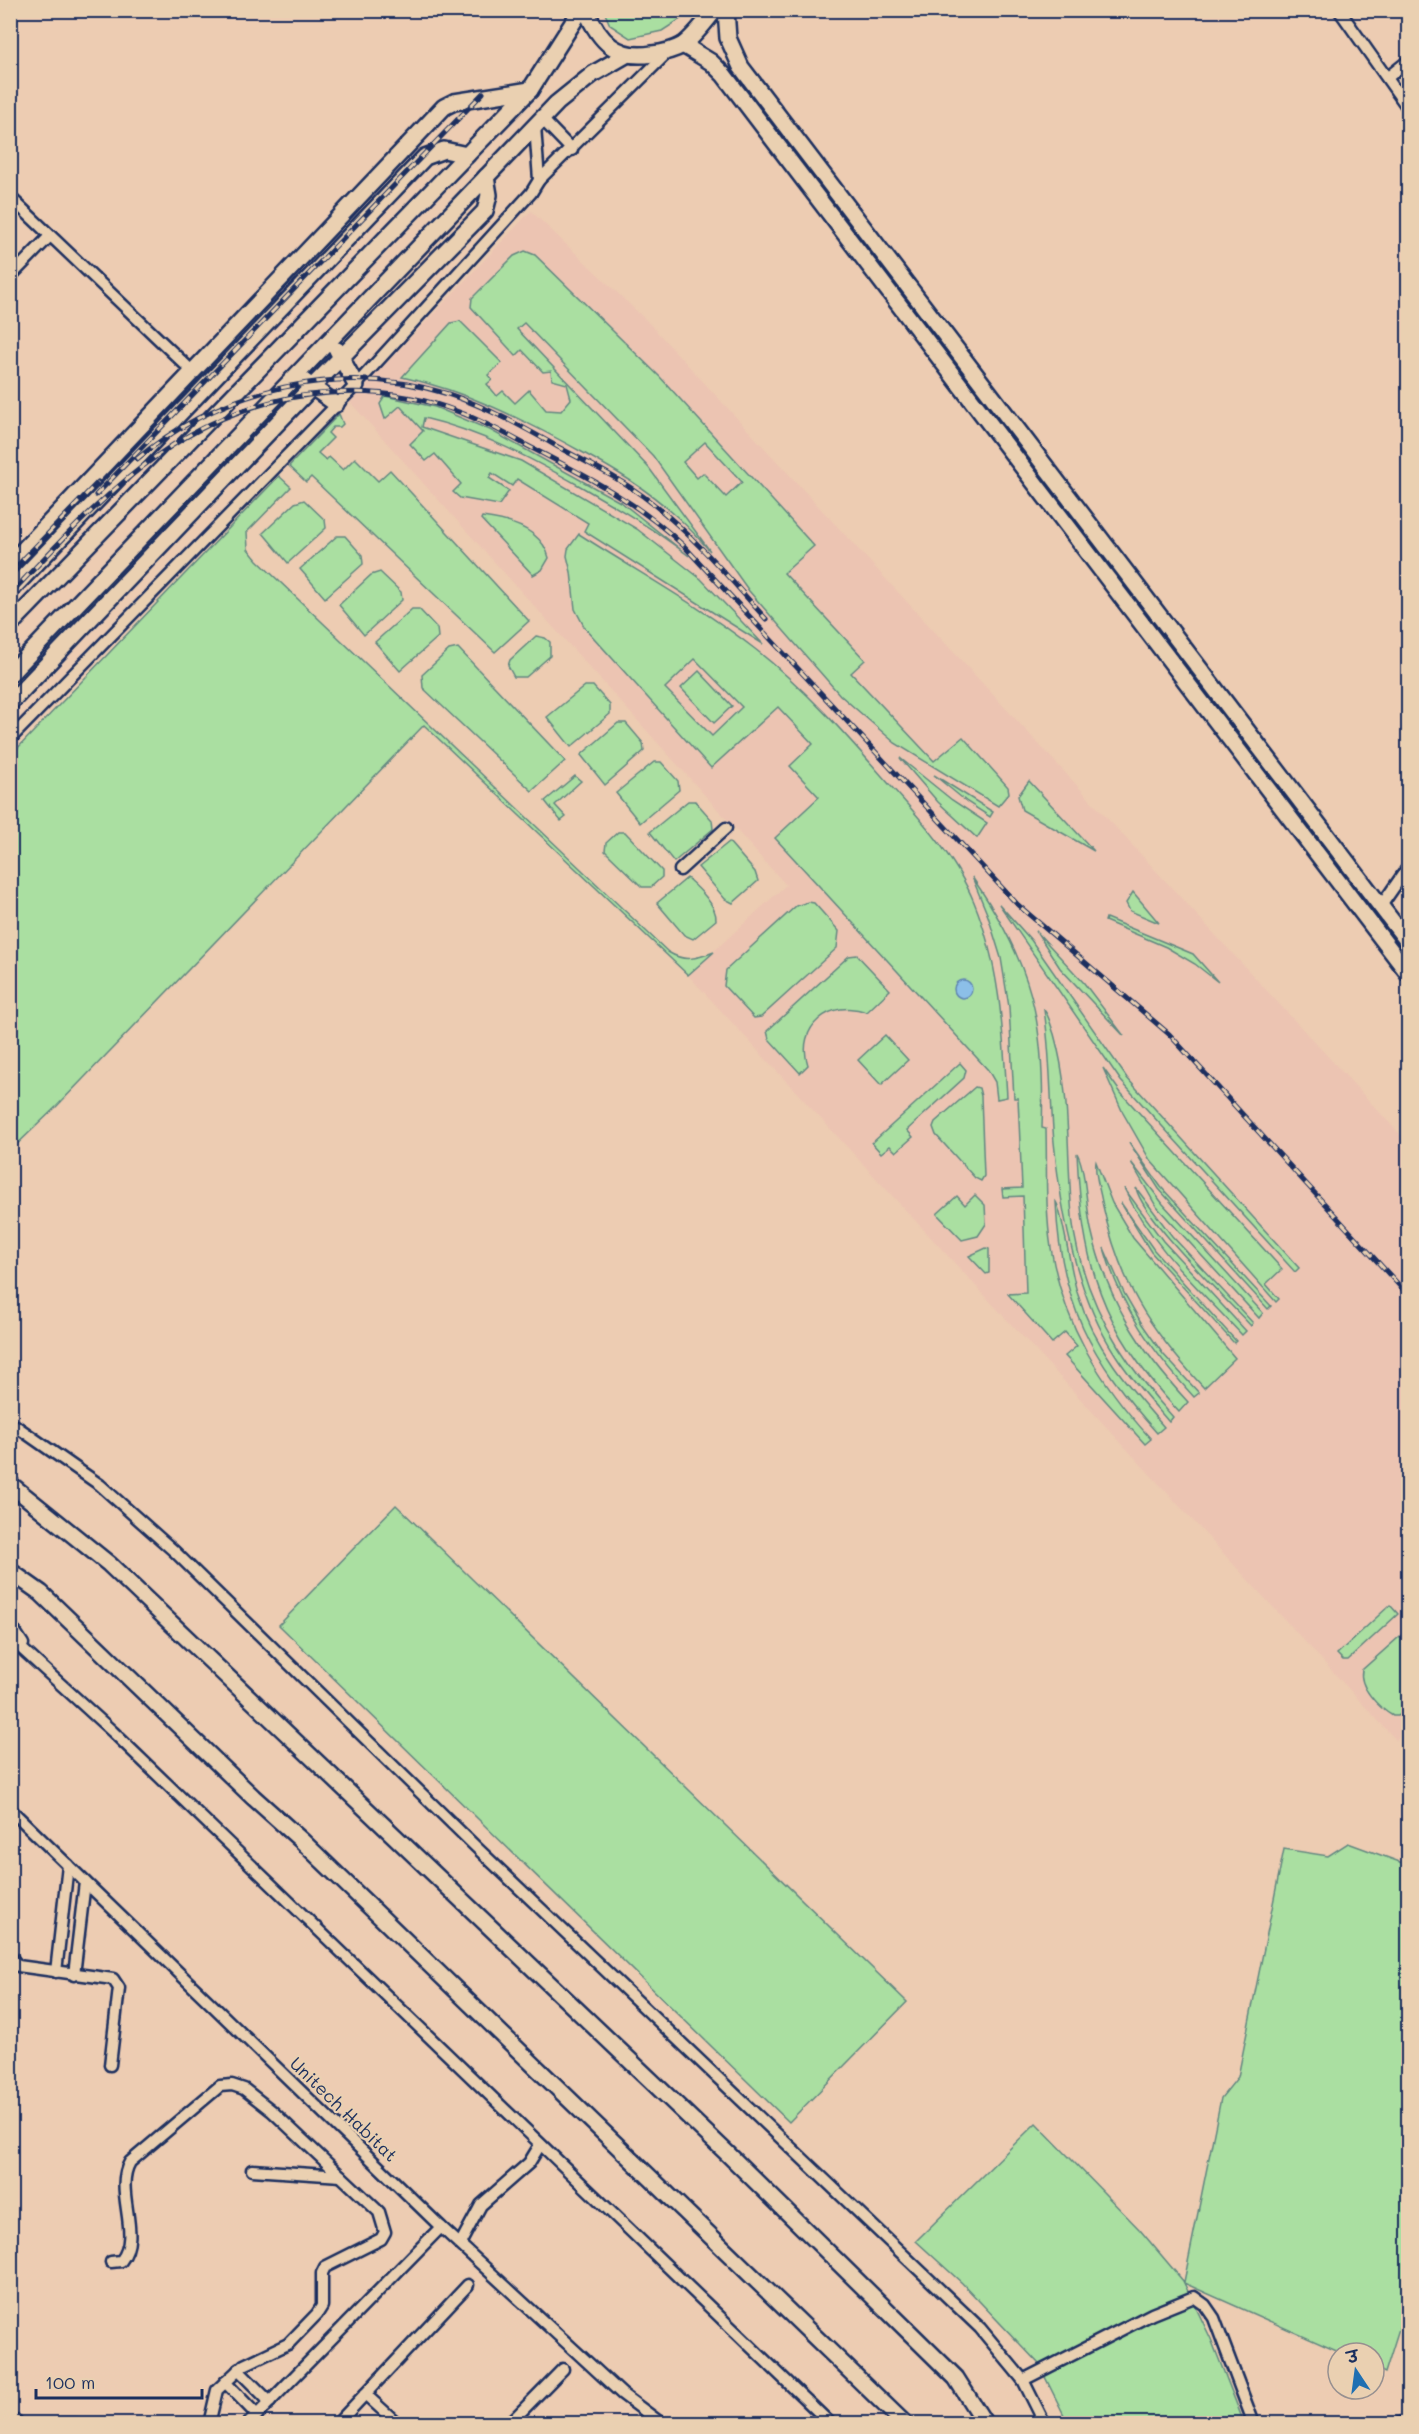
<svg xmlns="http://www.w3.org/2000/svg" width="1419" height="2434" font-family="Mali,'Playpen Sans Deva',sans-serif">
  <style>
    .built { fill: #ecc4b2 }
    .green { fill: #aadfa1; stroke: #628780; stroke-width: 1.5; fill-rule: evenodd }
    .water { fill: #8cbfe8; stroke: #5f85b1; stroke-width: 1.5 }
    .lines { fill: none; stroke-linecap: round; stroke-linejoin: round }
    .street-casing { stroke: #1b2f5e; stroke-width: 15 }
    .secondary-casing { stroke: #1b2f5e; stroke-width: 20 }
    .street { stroke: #ead0b1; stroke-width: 10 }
    .secondary { stroke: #ead0b1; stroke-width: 15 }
    .rail-casing { stroke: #1b2f5e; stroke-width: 5 }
    .rail { stroke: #ead0b1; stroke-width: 3; stroke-dasharray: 9; stroke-linecap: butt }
    .labels { text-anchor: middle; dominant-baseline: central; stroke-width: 4.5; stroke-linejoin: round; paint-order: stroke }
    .street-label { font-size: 18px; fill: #1b2f5e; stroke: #ead0b1 }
  </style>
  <rect width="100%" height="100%" fill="#edccb2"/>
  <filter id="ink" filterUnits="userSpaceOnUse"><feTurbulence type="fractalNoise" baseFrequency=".0167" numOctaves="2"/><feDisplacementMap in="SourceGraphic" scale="12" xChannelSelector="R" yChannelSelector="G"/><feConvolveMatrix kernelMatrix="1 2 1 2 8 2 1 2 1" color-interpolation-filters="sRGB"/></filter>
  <g filter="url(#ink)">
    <!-- built -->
    <polygon class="built" points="531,211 646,320 1408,1143 1408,1728 1396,1740 688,975 786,885 350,402"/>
    <!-- green -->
    <g class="green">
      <polygon points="604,11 604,10 693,11 662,31 630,38 610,25"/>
      <path d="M525,251L535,255L660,377L814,546L784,573L865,660L851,673L934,761L963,737L1008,787L1009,793L998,806L895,743L840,695L749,591L653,456L524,323L517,329L649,468L710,551C699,539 688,526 675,515C647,489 613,469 580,451C522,419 467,391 402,377L451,323L460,321L502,363L488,375L492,380L487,384L497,396L503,391L515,403L529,390L546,410L561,411L571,399L567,384L552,380L551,371L543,372L522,350L516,356L471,307L472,298L514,256ZM705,442L742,482L726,497L703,473L697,478L683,462Z"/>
      <path d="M385,396L435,407L490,430L622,503L689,556C654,529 618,508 580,486C530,458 480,431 424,418L422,427L521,461L637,529L701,579L763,644L584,531L588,523L517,479L512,486L492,473L489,478L509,491L499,505L460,498L453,492L461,484L435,454L426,461L410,444L423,431L400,406L385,419L380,404Z"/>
      <polygon points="339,414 343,424 340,427 333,427 328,433 333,438 318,453 326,460 329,457 343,470 355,458 378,481 390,470 529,621 495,652 311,477 306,482 289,466"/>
      <path d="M279,476L291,487L247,532L248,549L257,560L668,952C684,962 696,959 714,952L688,975L424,725L56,1107L11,1150V755Z"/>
      <polygon points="304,500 325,520 326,528 288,563 263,533 295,503"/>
      <path d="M482,517C507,520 542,529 549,558L542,570L533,575L481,519Z"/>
      <path d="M579,534C638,572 700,606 755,649C805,688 847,736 889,784C920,818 956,858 974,902C1000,965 1003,1030 1007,1097L997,1099L995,1082L988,1070L775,838L819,797L790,766L813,744L778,707L711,768L585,628L575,609L571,572L567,556L568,549ZM695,659L742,707L712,736L665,688Z"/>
      <polygon points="337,536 345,536 362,555 363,564 325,598 300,569"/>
      <polygon points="380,572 401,592 402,600 364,635 339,605 371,575"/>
      <polygon points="412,609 419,609 437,628 438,637 400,671 375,642"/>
      <polygon points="536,636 545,638 550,642 550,656 526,677 514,677 508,666 510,660"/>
      <polygon points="458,648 565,761 532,791 423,688 422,675 449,650"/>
      <polygon points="699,671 732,706 714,723 681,688"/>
      <polygon points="585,686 593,686 610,705 610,714 571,747 547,717"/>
      <polygon points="618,723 626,723 643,743 644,751 605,785 581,755"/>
      <polygon points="900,758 952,800 987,823 977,838 938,802"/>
      <polygon points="654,762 661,762 678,781 679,790 640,823 616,793"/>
      <polygon points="934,775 993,812 990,817 967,802"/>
      <polygon points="575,776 581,781 555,805 566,817 561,821 545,801"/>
      <polygon points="1029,781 1094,851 1022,810 1018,796"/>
      <polygon points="688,801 695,801 712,820 713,829 674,862 650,832"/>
      <polygon points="618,832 625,832 662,871 662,877 651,887 642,887 605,851 606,843"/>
      <polygon points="729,842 755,872 758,881 733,903 725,899 698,867"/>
      <path d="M972,877C1032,963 1046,1023 1042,1128L1046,1129C1047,1168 1045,1209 1051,1248C1063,1324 1100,1383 1151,1439L1145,1444L1065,1356L1077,1346L1065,1332L1052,1343L1008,1294L1026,1293L1023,1196L1003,1197L1002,1189L1022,1188L1018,1098H1014L1009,1007L1001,958L988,916Z"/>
      <path d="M687,878C698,888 717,905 716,920L693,939L684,935L657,903Z"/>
      <polygon points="1133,892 1159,923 1130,911 1126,903"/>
      <polygon points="808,902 814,903 839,931 837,948 761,1017 754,1018 724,986 726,970 796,906"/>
      <polygon points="999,904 1031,940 1127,1078 1299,1268 1295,1272 1121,1081"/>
      <polygon points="1106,918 1193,954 1218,982 1195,964 1166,947 1105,921"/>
      <polygon points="1036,931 1084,983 1124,1036 1060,968"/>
      <path d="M857,955L890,990L867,1012C831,998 795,1027 808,1065L800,1073L769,1039L767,1031L849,956Z"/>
      <path d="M1044,1010C1049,1015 1051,1026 1054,1034C1070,1090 1067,1146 1071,1203C1072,1224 1076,1246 1082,1266C1099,1325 1132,1372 1173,1417L1169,1422C1150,1400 1130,1378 1115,1354C1076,1295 1061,1212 1054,1142C1050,1098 1051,1054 1044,1010Z"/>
      <polygon points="885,1035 908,1060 881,1085 858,1060"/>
      <polygon points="960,1063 966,1070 964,1078 907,1130 913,1137 896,1152 890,1146 881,1153 872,1143"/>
      <polygon points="1103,1068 1121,1093 1282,1269 1266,1284 1279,1299 1276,1302 1150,1160 1123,1113"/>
      <polygon points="975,1087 979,1088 981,1096 984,1176 981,1181 975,1178 936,1135 933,1127 935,1122"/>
      <polygon points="1129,1142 1161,1187 1271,1306 1268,1309 1159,1189"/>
      <path d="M1077,1153C1086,1170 1086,1207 1091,1229C1107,1300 1139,1349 1188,1402L1179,1412C1101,1329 1082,1265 1077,1153Z"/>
      <path d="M1096,1162L1112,1203L1133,1238L1235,1358L1204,1388C1148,1327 1120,1284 1102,1202C1100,1190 1094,1173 1096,1162Z"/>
      <polygon points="1131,1162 1163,1204 1263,1313 1259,1318 1156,1206"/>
      <path d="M1124,1188L1163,1241L1246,1331L1242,1335C1199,1289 1151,1246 1124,1188Z"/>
      <path d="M1136,1188L1172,1236L1253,1323L1251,1326C1225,1298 1143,1219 1136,1188Z"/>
      <polygon points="975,1195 985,1205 986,1224 978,1236 962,1240 937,1214 957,1196 965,1205"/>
      <path d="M1056,1202C1063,1212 1071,1276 1078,1295C1094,1347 1129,1387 1164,1427L1157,1433C1090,1358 1060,1303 1056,1202Z"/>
      <polygon points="1121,1203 1154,1250 1236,1341 1234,1343 1151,1252"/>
      <polygon points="986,1248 989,1249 989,1273 986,1274 969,1256"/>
      <path d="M1104,1248L1124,1293L1142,1324L1163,1354L1199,1393L1194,1397C1153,1352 1121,1308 1104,1248Z"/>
      <polygon points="396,1505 907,2002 789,2122 279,1625"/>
      <polygon points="1390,1605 1398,1614 1348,1660 1343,1660 1337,1654"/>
      <path d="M1407,1630L1408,1710L1398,1716H1393C1379,1708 1358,1687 1362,1670Z"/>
      <polygon points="1348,1843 1408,1865 1408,2300 1385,2373 1374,2368 1374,2353 1341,2353 1184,2283 1211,2339 1244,2423 1068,2423 1038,2363 962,2283 916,2241 1036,2123 1140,2230 1184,2282 1221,2098 1238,2077 1284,1849 1328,1856"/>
    </g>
    <!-- water -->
    <circle class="water" cx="963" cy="989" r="9"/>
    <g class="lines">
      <!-- street casing -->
      <g class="street-casing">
        <g id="street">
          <polyline points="1339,10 1408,108"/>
          <polyline points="1388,77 1408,61"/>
          <polyline points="542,119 572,150"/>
          <polyline points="539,180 669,51"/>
          <polyline points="10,197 192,371"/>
          <polyline points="10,277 50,236"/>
          <polyline points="10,739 356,385 531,193 539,180 535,126"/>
          <polyline points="680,870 726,828"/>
          <polyline points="1381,906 1408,867"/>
          <polyline points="10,1422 100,1485 174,1551 476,1847 980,2328 1023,2380 1045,2424"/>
          <polyline points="10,1624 23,1644"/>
          <polyline points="10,1638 113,1732 831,2424"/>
          <polyline points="10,1809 441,2227 622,2394 662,2424"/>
          <polyline points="10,1956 18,1966 113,1979 119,1988 110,2065"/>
          <polyline points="56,1972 68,1865"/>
          <polyline points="74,1975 85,1882"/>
          <polyline points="252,2170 341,2176"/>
          <polyline points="460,2244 481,2205 529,2163 540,2145"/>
          <path d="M111,2262L121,2261C143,2234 113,2191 130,2162L220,2086L232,2085L244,2089L272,2111L379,2212L385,2232L381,2239L325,2267L322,2273V2306L317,2314L288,2344L244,2365L217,2390L209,2424"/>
          <polyline points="238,2370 270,2402"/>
          <polyline points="1023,2380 1152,2314 1194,2297 1205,2305 1214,2318 1254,2424"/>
          <polyline points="225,2382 257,2415"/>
          <polyline points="365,2394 398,2424"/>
          <polyline points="16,2421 19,2424"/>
          <polyline points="61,2424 76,2424"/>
          <polyline points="248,2424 441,2227"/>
          <polyline points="337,2424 468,2285"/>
          <polyline points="509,2424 563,2369"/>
          <polyline points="1397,2424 1408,2420"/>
        </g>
      </g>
      <!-- secondary casing -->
      <g class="secondary-casing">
        <g id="secondary">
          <path d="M586,10C599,41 617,60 652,54C662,53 674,50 683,45C695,36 705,22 715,10"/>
          <polyline points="726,10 728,38 741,67 1408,942"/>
          <polyline points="683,45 711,62 724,75 1408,973"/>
          <polyline points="337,350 356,385"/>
          <polyline points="304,381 336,404"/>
          <polyline points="10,564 444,107 454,102 530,90"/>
          <polyline points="10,591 425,157 444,150 467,155"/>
          <polyline points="10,625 530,90 581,10"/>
          <polyline points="10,674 557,103 593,74 626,55"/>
          <polyline points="10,703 310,389 485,211 489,195 486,177"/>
          <polyline points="10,1484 109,1564 727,2153 956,2378 985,2424"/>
          <polyline points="10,1571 41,1593 253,1797 301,1840 905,2424"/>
        </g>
      </g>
      <!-- street -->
      <use href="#street" class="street"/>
      <!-- secondary -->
      <use href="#secondary" class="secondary"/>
      <!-- rail casing -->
      <g class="rail-casing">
        <g id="rail">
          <path d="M137,459C222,388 341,360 448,394C487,407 523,427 558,447C590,464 623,480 652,503C694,536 730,579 766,619"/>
          <polyline points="96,495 483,93"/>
          <polyline points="10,573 98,482"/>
          <path d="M10,594C103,497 186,401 330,393C373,390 419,396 459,412C483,421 506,434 528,446C586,476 636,501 684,546L1018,905L1169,1034L1408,1295"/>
        </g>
      </g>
      <!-- rail -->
      <use href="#rail" class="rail"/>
    </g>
  </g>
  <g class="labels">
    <!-- street labels -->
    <g class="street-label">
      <text transform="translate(344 2109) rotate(44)">Unitech Habitat</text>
    </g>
  </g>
  <!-- margin -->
  <rect width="1419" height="2434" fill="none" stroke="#ead0b1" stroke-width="36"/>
  <rect x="18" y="18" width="1383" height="2398" fill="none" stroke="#1b2f5e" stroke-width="2" filter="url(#ink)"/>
  <!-- north arrow -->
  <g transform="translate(1356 2371) rotate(347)"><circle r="28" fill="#ead0b1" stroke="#979090" stroke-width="1.5"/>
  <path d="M0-4.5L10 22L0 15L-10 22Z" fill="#1f6fb2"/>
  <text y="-9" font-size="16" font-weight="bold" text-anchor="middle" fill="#1b2f5e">उ</text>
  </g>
  <!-- scale -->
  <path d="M36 2389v9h166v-9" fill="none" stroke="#1b2f5e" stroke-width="3"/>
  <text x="45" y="2389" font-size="18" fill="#1b2f5e" stroke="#ead0b1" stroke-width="4.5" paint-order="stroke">100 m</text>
</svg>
